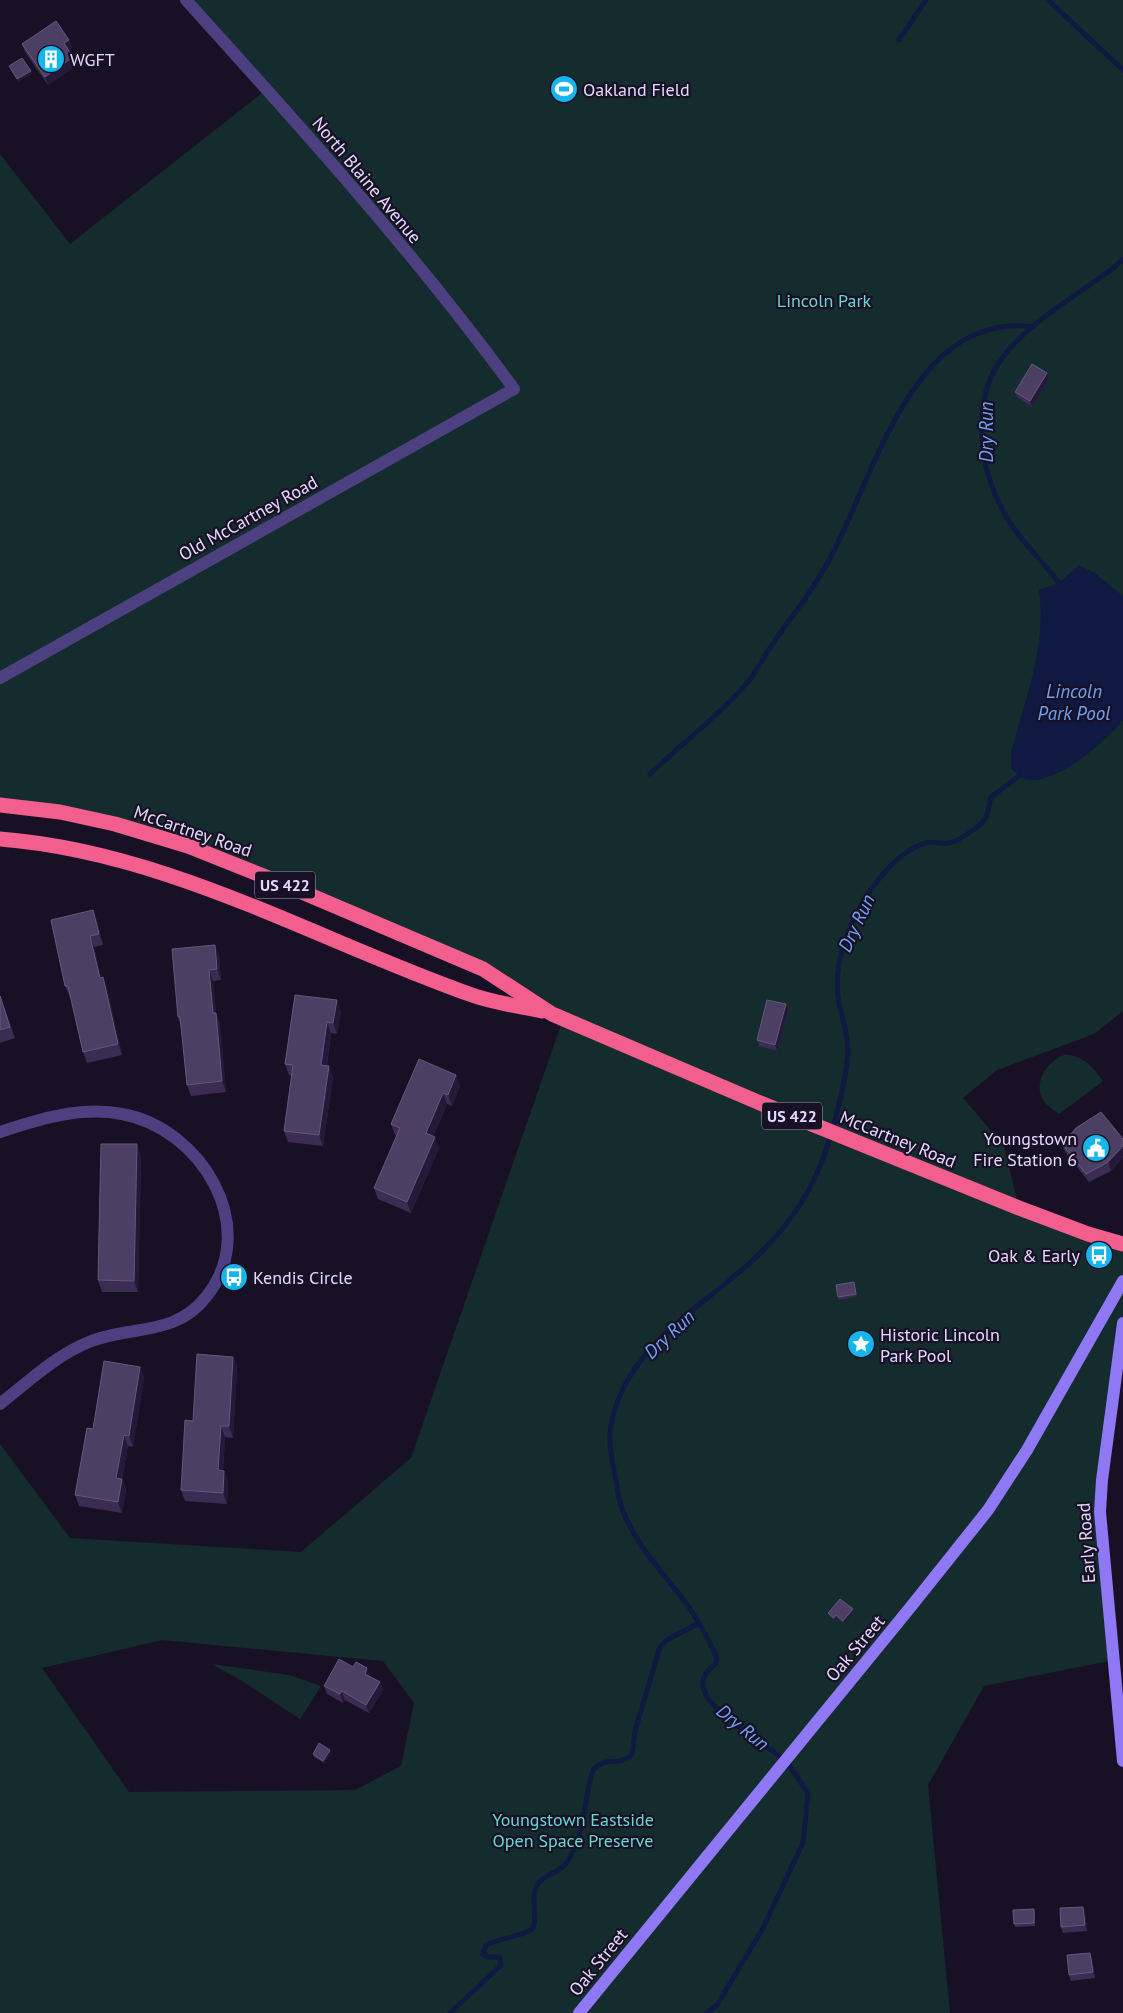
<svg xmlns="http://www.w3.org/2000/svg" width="1123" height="2013" font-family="'PT Sans',sans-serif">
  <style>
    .green { fill: #152c2f; fill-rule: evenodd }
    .water { fill: #0f1941 }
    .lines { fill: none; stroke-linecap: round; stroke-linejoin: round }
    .stream { stroke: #0f1941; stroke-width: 5 }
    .street { stroke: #4d4081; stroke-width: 12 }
    .secondary { stroke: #8e78f4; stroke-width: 12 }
    .highway { stroke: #f25e8e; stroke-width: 15 }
    .wall { fill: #3a2c52 }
    .shaded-wall { fill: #251939 }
    .building { fill: #4c3f64; stroke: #64577c }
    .labels { text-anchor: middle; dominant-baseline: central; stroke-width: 4.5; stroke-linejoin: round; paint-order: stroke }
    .shield { fill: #181126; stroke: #a69dbc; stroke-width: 1 }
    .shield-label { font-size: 16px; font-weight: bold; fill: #e3d9fc }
    .poi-label { font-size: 18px; fill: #e3d9fc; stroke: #181126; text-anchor: start }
    .street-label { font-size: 18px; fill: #e3d9fc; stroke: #181126 }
    .park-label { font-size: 18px; fill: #6ad7cc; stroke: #181126 }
    .water-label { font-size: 19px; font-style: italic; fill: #70a2f3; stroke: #181126 }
  </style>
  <rect width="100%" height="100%" fill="#181126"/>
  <!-- green -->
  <g class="green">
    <path d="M186,0H1123V1011L1094,1034L997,1070L963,1098L1004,1146L1019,1208L1123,1244V1323L1102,1480L1114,1660L984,1686L928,1785L950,2013H0V1444L70,1538L301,1552L411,1458L563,1019L483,969L188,846L0,805V154L70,244L266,90ZM162,1640L383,1661L414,1703L401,1766L355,1790L129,1792L42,1668Z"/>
    <path d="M1064,1055C1082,1054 1093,1067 1103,1081L1059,1114C1055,1111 1050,1108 1046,1104C1031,1087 1045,1062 1064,1055Z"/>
    <polygon points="211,1664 289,1675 321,1686 300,1719 239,1679"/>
  </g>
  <!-- water -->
  <path class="water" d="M1079,565L1095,573L1123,596V720C1107,741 1058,782 1031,780C1023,780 1016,774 1011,768V752C1025,701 1047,644 1039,590L1059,583Z"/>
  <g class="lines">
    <!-- stream -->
    <g class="stream">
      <polyline points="1048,0 1123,70"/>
      <polyline points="899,40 926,0"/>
      <path d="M1059,583C1043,561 1021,542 1007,518C992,492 983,466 982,436C981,414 983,392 993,373C1015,329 1074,298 1112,269L1123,259"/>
      <path d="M650,774C681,744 719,716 747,683C757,672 763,657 772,645C782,629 794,615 805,599C813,587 820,576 827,564C873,483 910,310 1033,327"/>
      <path d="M450,2013L501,1965L500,1957H488L483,1954L486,1945C497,1939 526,1935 532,1929C539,1921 530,1900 536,1888C542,1873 559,1875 567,1862C586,1834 583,1801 593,1770C606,1755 619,1767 632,1755L635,1731L660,1647L667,1640L699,1623"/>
      <path d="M707,2013L717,2005L763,1928L803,1843L808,1794C801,1783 793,1768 784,1760C765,1743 699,1708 703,1681C704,1672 711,1669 716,1663L717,1657C708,1640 700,1622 688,1606C665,1574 638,1549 623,1511C618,1500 617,1486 615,1475C612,1462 609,1446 610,1433C619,1350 701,1309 755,1258C786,1229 811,1194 825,1153C833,1130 848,1074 848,1050C848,1034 842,1019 839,1003C832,964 847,927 868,894C882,873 899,853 922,844C932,840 938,844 948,843C956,843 983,825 986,817C989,811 989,803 991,797L1019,776"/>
    </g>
    <!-- street -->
    <g class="street">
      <path d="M0,678L514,389C414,252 299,125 186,0"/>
      <path d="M0,1132C39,1119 81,1106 122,1114C201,1128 262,1228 206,1297C175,1337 130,1325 89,1342C56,1355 28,1382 0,1404"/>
    </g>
    <!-- secondary -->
    <g class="secondary">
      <polyline points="1123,1323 1102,1480 1100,1512 1123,1761"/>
      <polyline points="579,2013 909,1609 988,1510 1027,1450 1123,1281"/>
    </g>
    <!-- highway -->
    <g class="highway">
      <polyline points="0,805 60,812 115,824 188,846 281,883 483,969 552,1014 765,1105 1019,1208 1088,1234 1123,1244"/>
      <path d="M0,839C168,852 316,940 472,995C494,1003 519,1006 542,1011"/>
    </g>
  </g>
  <!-- wall -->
  <g class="wall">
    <polygon points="69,40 72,48 69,50 73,57 77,65 48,85 25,52 22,44"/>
    <polygon points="1049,379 1032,407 1017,397 1015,392"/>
    <polygon points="93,910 97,921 103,945 94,947 101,978 107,988 122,1055 87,1063 83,1052 71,997 70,997 65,986"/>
    <polygon points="219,957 221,980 213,981 216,1013 220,1024 226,1092 191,1096 187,1085 181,1027 178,1017"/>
    <polygon points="0,995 15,1038 0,1043"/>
    <polygon points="295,995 341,1011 337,1034 331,1033 327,1066 333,1077 323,1146 288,1142 284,1131 292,1076 289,1075 285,1064"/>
    <polygon points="788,1010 777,1051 759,1046 757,1040"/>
    <polygon points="456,1075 460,1086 452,1106 447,1104 433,1137 439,1148 411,1213 378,1199 374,1188 397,1136 395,1135 391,1124"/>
    <polygon points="1123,1139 1123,1157 1111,1171 1089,1182 1065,1152 1062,1144"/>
    <polygon points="141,1156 138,1292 102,1292 98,1280"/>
    <polygon points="855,1285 857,1296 839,1300 838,1297"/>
    <polygon points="233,1357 237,1368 233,1438 225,1437 223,1470 228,1482 227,1504 185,1501 181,1490 193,1421"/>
    <polygon points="140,1367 144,1378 133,1447 128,1446 122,1479 126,1490 122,1513 79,1506 75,1495 93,1429"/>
    <polygon points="853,1609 854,1612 844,1624 837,1618 835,1621 829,1616 828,1613"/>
    <polygon points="370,1676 380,1682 383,1690 369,1713 345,1700 343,1703 327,1694 324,1686"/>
    <polygon points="331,1753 324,1763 314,1757 313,1754"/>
    <polygon points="1035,1911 1035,1926 1015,1927 1014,1924"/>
    <polygon points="1085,1912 1087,1931 1063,1933 1061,1927"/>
    <polygon points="1090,1953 1092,1958 1095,1978 1071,1981 1069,1975"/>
  </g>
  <!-- shaded-wall -->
  <g class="shaded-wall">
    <polygon points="69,40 72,48 67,51 64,43"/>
    <polygon points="73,57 77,65 48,85 45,77"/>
    <polygon points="31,71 32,74 18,82 17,79"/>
    <polygon points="1047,373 1049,379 1032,407 1030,401"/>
    <polygon points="93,910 97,921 103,945 99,934"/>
    <polygon points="90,936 94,947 104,989 100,978"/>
    <polygon points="215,945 219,957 221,980 217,969"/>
    <polygon points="209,970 213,981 217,1024 213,1013"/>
    <polygon points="103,977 107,988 122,1055 118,1044"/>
    <polygon points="337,1000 341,1011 337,1034 333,1023"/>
    <polygon points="786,1004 788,1010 777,1051 775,1045"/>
    <polygon points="216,1013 220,1024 226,1092 222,1081"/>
    <polygon points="327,1022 331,1033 325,1076 321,1065"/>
    <polygon points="329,1066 333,1077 323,1146 319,1135"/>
    <polygon points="456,1075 460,1086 452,1106 448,1095"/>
    <polygon points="443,1093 447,1104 430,1144 426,1133"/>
    <polygon points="435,1137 439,1148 411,1213 407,1202"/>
    <polygon points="137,1144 141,1156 138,1292 134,1281"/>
    <polygon points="1123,1146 1123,1157 1111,1171 1108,1162"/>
    <polygon points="233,1357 237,1368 233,1438 229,1426"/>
    <polygon points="140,1367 144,1378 133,1447 129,1436"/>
    <polygon points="221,1426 225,1437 222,1481 218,1470"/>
    <polygon points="124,1435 128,1446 120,1489 122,1479 126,1490 122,1513 118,1502 116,1478"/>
    <polygon points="224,1471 228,1482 227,1504 223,1493"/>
    <polygon points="853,1609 854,1612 844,1624 843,1621"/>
    <polygon points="836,1615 837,1618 835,1621 834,1618"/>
    <polygon points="367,1668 370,1676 365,1674"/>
    <polygon points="380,1682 383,1690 369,1713 366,1705"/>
    <polygon points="342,1691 345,1700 343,1703 340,1694"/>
    <polygon points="330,1750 331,1753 324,1763 323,1761"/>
    <polygon points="1083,1907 1085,1912 1087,1931 1085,1925"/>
    <polygon points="1090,1953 1092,1958 1095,1978 1093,1972"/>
  </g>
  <!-- building -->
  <g class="building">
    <polygon points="56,21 69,40 64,43 73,57 45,77 22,44"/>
    <polygon points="22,58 31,71 17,79 9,66"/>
    <polygon points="1032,364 1047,373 1030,401 1015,392"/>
    <polygon points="93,910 99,934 90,936 100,978 103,977 118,1044 83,1052 68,986 65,986 51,920"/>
    <polygon points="215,945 217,969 209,970 213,1013 216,1013 222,1081 187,1085 180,1017 178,1017 172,949"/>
    <polygon points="295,995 337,1000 333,1023 327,1022 321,1065 329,1066 319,1135 284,1131 293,1065 285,1064"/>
    <polygon points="0,996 10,1027 0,1030"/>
    <polygon points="767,1000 786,1004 775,1045 757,1040"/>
    <polygon points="419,1059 456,1075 448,1095 443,1093 426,1133 435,1137 407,1202 374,1188 400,1128 391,1124"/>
    <polygon points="1101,1112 1123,1139 1123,1146 1108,1162 1086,1174 1062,1144 1076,1128"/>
    <polygon points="101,1144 137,1144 134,1281 98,1280"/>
    <polygon points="854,1282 856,1294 838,1297 836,1285"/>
    <polygon points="197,1354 233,1357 229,1426 221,1426 218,1470 224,1471 223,1493 181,1490 185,1420 193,1421"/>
    <polygon points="104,1361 140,1367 129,1436 124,1435 116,1478 122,1479 118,1502 75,1495 87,1428 93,1429"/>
    <polygon points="840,1599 853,1609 843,1621 836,1615 834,1618 828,1613"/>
    <polygon points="339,1659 353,1667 356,1662 367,1668 365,1674 380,1682 366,1705 342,1691 340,1694 324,1686"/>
    <polygon points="319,1743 330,1750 323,1761 313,1754"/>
    <polygon points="1083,1907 1085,1925 1061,1927 1060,1908"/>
    <polygon points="1034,1909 1034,1923 1014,1924 1013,1910"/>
    <polygon points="1090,1953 1093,1972 1069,1975 1067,1955"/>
  </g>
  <!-- icons -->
  <defs>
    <g id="building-disc" transform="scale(1.4375)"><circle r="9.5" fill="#15b6ec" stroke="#181126"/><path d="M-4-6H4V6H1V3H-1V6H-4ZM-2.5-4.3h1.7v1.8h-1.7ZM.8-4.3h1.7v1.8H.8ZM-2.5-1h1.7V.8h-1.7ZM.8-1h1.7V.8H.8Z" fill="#fff"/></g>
    <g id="stadium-disc" transform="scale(1.4375)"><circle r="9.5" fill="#15b6ec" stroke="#181126"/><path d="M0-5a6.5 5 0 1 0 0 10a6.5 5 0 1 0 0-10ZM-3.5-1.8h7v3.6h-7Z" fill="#fff"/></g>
    <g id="civic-disc" transform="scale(1.4375)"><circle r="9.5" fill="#15b6ec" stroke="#181126"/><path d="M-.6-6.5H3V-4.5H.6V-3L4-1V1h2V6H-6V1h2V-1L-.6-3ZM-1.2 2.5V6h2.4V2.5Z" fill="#fff"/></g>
    <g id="bus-disc" transform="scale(1.4375)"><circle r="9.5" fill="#15b6ec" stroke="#181126"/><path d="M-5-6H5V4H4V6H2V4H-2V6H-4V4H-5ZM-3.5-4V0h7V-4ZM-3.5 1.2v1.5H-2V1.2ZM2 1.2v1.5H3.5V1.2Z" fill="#fff"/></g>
    <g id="sight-disc" transform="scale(1.4375)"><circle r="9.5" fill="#15b6ec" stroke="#181126"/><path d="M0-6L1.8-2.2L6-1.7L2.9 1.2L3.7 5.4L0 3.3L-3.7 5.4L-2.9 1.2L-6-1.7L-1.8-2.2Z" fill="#fff"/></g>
  </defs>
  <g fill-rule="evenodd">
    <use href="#building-disc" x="51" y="59"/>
    <use href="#stadium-disc" x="564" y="89"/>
    <use href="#civic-disc" x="1096" y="1148"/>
    <use href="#bus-disc" x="1099" y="1255"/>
    <use href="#bus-disc" x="234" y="1277"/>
    <use href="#sight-disc" x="861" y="1344"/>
  </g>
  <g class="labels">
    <!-- shield labels -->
    <g class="shield">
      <rect x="255" y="871.5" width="60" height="27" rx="4"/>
      <rect x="762" y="1102.5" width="60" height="27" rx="4"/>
    </g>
    <g class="shield-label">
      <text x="285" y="885">US 422</text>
      <text x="792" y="1116">US 422</text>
    </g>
    <!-- poi labels -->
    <g class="poi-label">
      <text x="70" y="59">WGFT</text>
      <text x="583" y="89">Oakland Field</text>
      <text x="1077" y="1138" text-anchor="end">Youngstown<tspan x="1077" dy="21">Fire Station 6</tspan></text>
      <text x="1080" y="1255" text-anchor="end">Oak &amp; Early</text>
      <text x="253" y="1277">Kendis Circle</text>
      <text x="880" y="1334">Historic Lincoln<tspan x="880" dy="21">Park Pool</tspan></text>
    </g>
    <!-- street labels -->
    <g class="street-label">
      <text transform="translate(367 180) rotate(50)">North Blaine Avenue</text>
      <text transform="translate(248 518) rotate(-29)">Old McCartney Road</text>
      <text transform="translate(193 831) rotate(19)">McCartney Road</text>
      <text transform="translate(898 1139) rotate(22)">McCartney Road</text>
      <text transform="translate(1086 1543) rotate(-94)">Early Road</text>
      <text transform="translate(855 1648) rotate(-50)">Oak Street</text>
      <text transform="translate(598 1962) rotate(-51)">Oak Street</text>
    </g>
    <!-- park labels -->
    <g class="park-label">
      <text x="824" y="300">Lincoln Park</text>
      <text x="573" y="1819">Youngstown Eastside<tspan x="573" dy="21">Open Space Preserve</tspan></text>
    </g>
    <!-- water labels -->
    <g class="water-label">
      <text transform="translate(986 432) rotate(-90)">Dry Run</text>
      <text x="1074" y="691">Lincoln<tspan x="1074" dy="22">Park Pool</tspan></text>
      <text transform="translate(856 923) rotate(-65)">Dry Run</text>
      <text transform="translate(669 1334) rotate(-43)">Dry Run</text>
      <text transform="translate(743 1727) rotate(39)">Dry Run</text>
    </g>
  </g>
</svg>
